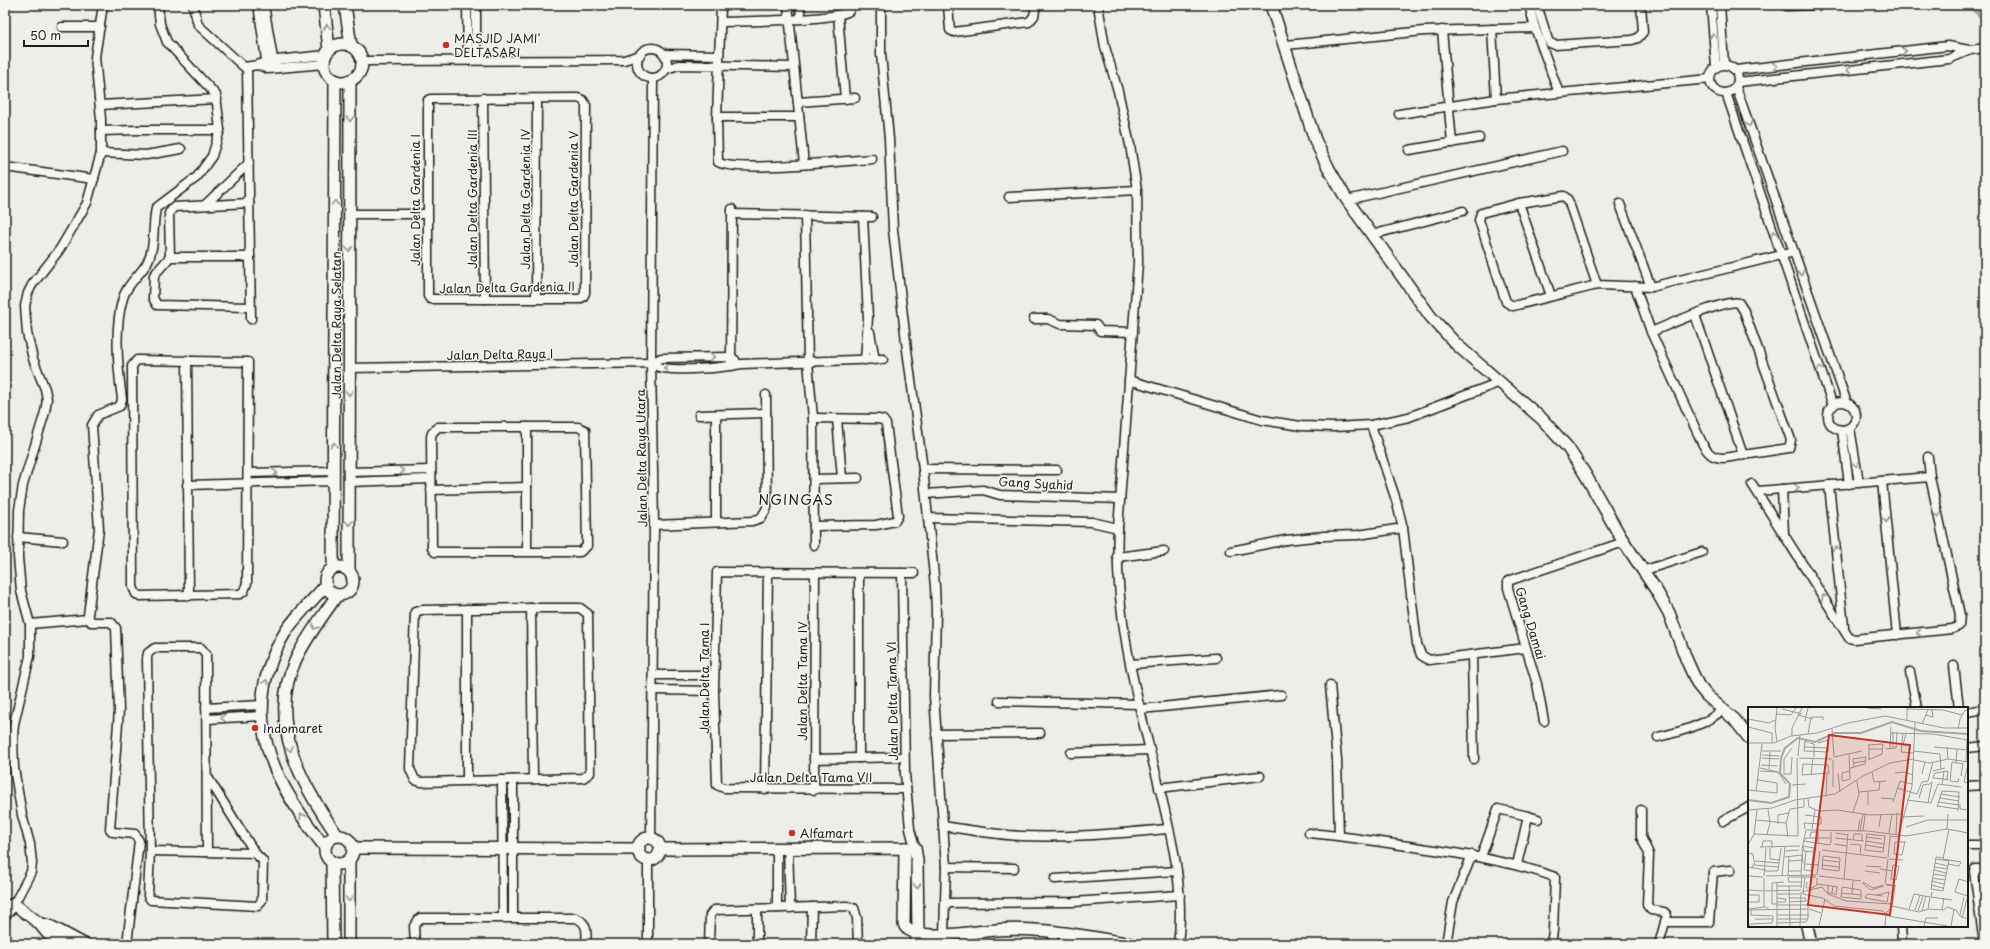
<svg xmlns="http://www.w3.org/2000/svg" width="1990" height="949" font-family="'Playpen Sans',sans-serif">
  <style>
    .lines { fill: none; stroke-linecap: round; stroke-linejoin: round }
    .river { stroke: #a6a6a3; stroke-width: 15 }
    .street-casing { stroke: #1c1c1c; stroke-width: 11 }
    .secondary-casing { stroke: #1c1c1c; stroke-width: 14 }
    .street { stroke: #f6f6f2; stroke-width: 8 }
    .secondary { stroke: #f6f6f2; stroke-width: 11 }
    .oneway { stroke: #949492 }
    .poi-dot { fill: #c8321e; stroke: #f6f6f2; stroke-width: 1.5 }
    .labels { text-anchor: middle; dominant-baseline: central; stroke-width: 3; stroke-linejoin: round; paint-order: stroke }
    .poi-label { font-size: 12px; fill: #1c1c1c; stroke: #f6f6f2; text-anchor: start }
    .street-label { font-size: 12px; fill: #1c1c1c; stroke: #f6f6f2 }
    .quarter-label { font-size: 14px; letter-spacing: 1px; fill: #1c1c1c; stroke: #f6f6f2 }
    .inset-river { fill: none; stroke: #a6a6a3; stroke-width: 2 }
    .inset-road { fill: none; stroke: #999997; stroke-width: 1 }
    .view { fill: #c8321e; fill-opacity: 0.15; stroke: #c8321e; stroke-width: 2 }
    .inset-edge { fill: none; stroke: #1c1c1c; stroke-width: 2 }
  </style>
  <rect width="100%" height="100%" fill="#edede9"/>
  <filter id="ink" filterUnits="userSpaceOnUse"><feTurbulence type="fractalNoise" baseFrequency=".025" numOctaves="2"/><feDisplacementMap in="SourceGraphic" scale="8" xChannelSelector="R" yChannelSelector="G"/><feConvolveMatrix kernelMatrix="1 2 1 2 8 2 1 2 1" color-interpolation-filters="sRGB"/></filter>
  <g filter="url(#ink)">
    <g class="lines">
      <!-- river -->
      <polyline class="river" points="1977,5 1985,13"/>
      <!-- street casing -->
      <g class="street-casing">
        <g id="street">
          <polyline points="193,5 198,25 244,67 258,65 267,61 326,55"/>
          <polyline points="258,5 267,66"/>
          <polyline points="264,5 274,65"/>
          <polyline points="467,5 468,60"/>
          <polyline points="476,5 476,60"/>
          <path d="M721,5L717,117L718,162C735,173 846,161 872,159"/>
          <polyline points="788,5 804,164"/>
          <polyline points="800,5 801,18"/>
          <polyline points="881,5 881,54 889,139 893,230 907,350 923,469 935,586 936,613 934,696 946,867 944,935"/>
          <polyline points="948,5 950,30 954,32 1029,22 1034,16 1036,5"/>
          <path d="M1098,5L1105,47L1118,91L1130,145L1137,190L1138,263L1118,528C1114,610 1135,692 1155,770C1169,827 1186,886 1178,944"/>
          <polyline points="1529,5 1535,28 1559,93"/>
          <polyline points="1537,5 1548,40 1550,43 1555,45 1632,40 1638,38 1643,32 1641,5"/>
          <polyline points="1711,5 1716,67"/>
          <polyline points="1720,5 1724,64"/>
          <polyline points="1785,5 1787,6 1816,5"/>
          <polyline points="838,15 845,99"/>
          <path d="M721,22C743,21 835,21 849,11L850,5"/>
          <polyline points="62,27 100,27"/>
          <polyline points="1492,29 1496,99"/>
          <polyline points="1442,30 1452,143"/>
          <polyline points="1286,45 1424,31 1535,28"/>
          <circle cx="652" cy="63" r="15"/>
          <polyline points="664,54 719,55"/>
          <polyline points="361,61 624,60 640,55"/>
          <circle cx="1724" cy="79" r="14"/>
          <polyline points="258,65 268,69 324,64"/>
          <polyline points="247,68 251,319"/>
          <polyline points="666,69 679,65 794,67"/>
          <polyline points="1736,70 1948,46 1969,50"/>
          <polyline points="1738,82 1949,59 1970,50 1985,48"/>
          <polyline points="1736,87 1847,403"/>
          <polyline points="1726,93 1833,406"/>
          <polyline points="483,98 485,299"/>
          <polygon points="578,98 583,100 586,105 585,293 583,297 579,299 430,299 428,296 428,100 430,99"/>
          <polyline points="798,102 855,98"/>
          <polyline points="100,105 217,99"/>
          <polyline points="1399,114 1496,99 1710,79"/>
          <polyline points="717,117 799,117"/>
          <polyline points="101,131 138,130 220,130"/>
          <polyline points="1409,150 1479,138"/>
          <polyline points="101,153 146,155 181,149"/>
          <polyline points="5,167 94,179"/>
          <polyline points="1009,197 1137,190"/>
          <polyline points="1347,200 1562,151"/>
          <polyline points="249,203 174,207 169,213 170,257 250,257"/>
          <polyline points="1519,203 1551,296"/>
          <polyline points="1620,204 1651,287"/>
          <polyline points="205,205 249,163"/>
          <polyline points="349,214 427,214"/>
          <polyline points="732,214 872,217"/>
          <polyline points="805,215 808,362 813,418 814,545"/>
          <polyline points="863,217 868,318 865,360"/>
          <polyline points="1371,235 1463,211"/>
          <polyline points="170,257 154,275 153,298 157,305 250,307"/>
          <polyline points="1597,285 1568,200 1564,196 1519,203 1481,213 1479,220 1506,302 1513,306 1597,285 1651,287 1794,252"/>
          <path d="M1635,286L1651,332L1703,445C1709,454 1713,458 1724,458L1789,448L1791,440L1744,311L1739,303C1728,298 1666,326 1651,332"/>
          <polyline points="536,299 537,99"/>
          <polyline points="1695,315 1743,455"/>
          <polyline points="1034,319 1048,319 1060,324 1096,325 1100,331 1133,332"/>
          <polyline points="870,332 875,360"/>
          <polygon points="137,360 248,362 247,583 244,591 240,594 140,596 136,594 133,587 132,366"/>
          <polyline points="187,360 189,596"/>
          <polyline points="651,363 661,358 731,357 735,360"/>
          <polyline points="731,366 732,209"/>
          <path d="M349,368L651,363C655,365 659,368 663,368C683,371 721,368 741,364L883,359"/>
          <polyline points="1129,380 1262,420 1301,426 1334,427 1371,425 1409,417 1500,382"/>
          <circle cx="1842" cy="416" r="14"/>
          <polyline points="699,415 766,413"/>
          <polyline points="716,415 716,521"/>
          <polyline points="813,418 878,419 883,420 886,424 898,516 895,521 876,525 814,526"/>
          <polyline points="837,419 842,478"/>
          <polyline points="1371,425 1396,500 1403,528 1417,644 1421,655 1429,660 1526,648"/>
          <polygon points="438,427 578,427 585,430 587,546 580,552 435,552 432,548 431,437 432,433"/>
          <polyline points="527,427 527,551"/>
          <polyline points="1850,428 1859,483"/>
          <polyline points="1842,430 1849,484"/>
          <polyline points="923,469 1057,470"/>
          <polyline points="349,472 430,470"/>
          <polyline points="249,473 334,471"/>
          <polyline points="814,479 858,478"/>
          <polyline points="1882,481 1897,635"/>
          <polyline points="349,482 430,479"/>
          <polyline points="1752,484 1849,638 1854,639 1952,629 1959,626 1960,615 1930,477 1928,457"/>
          <polyline points="187,485 334,481"/>
          <polyline points="1829,485 1844,627"/>
          <polyline points="1782,489 1784,533"/>
          <polyline points="431,490 527,487"/>
          <polyline points="1758,491 1930,477"/>
          <polyline points="926,494 983,490 1000,495 1120,499"/>
          <polyline points="928,518 1092,522 1118,528"/>
          <polyline points="654,525 752,521 761,518 767,508 766,395"/>
          <polyline points="18,537 63,541"/>
          <polyline points="1231,551 1286,540 1324,536 1358,535 1403,528"/>
          <polyline points="1117,557 1164,551"/>
          <polyline points="1642,571 1702,552"/>
          <polyline points="859,573 859,758"/>
          <polyline points="902,573 905,774 910,829 915,848"/>
          <polygon points="531,608 580,608 588,614 590,773 583,778 421,782 415,780 410,769 415,612 422,610"/>
          <polyline points="531,608 533,779"/>
          <polyline points="467,609 467,781"/>
          <polyline points="30,624 88,619"/>
          <polyline points="1472,655 1474,759"/>
          <polyline points="1131,664 1216,658"/>
          <polyline points="1954,666 1959,708"/>
          <polyline points="1910,672 1917,708"/>
          <polyline points="653,675 714,675"/>
          <polyline points="1330,685 1337,760 1339,836"/>
          <polyline points="653,690 714,691"/>
          <polyline points="999,701 1139,704"/>
          <polyline points="206,708 262,705"/>
          <polyline points="1141,709 1281,695"/>
          <polyline points="1967,712 1985,709"/>
          <polyline points="207,719 262,716"/>
          <polyline points="1544,721 1537,684 1508,588 1508,581 1624,542"/>
          <polyline points="936,734 1040,733"/>
          <path d="M1658,737C1679,732 1707,725 1723,709"/>
          <polyline points="1967,748 1985,746"/>
          <polyline points="1071,753 1150,750"/>
          <polyline points="814,759 904,757"/>
          <polyline points="207,776 255,853 263,861 262,900 258,906 151,900 148,896 150,851 147,658 148,653 155,648 201,648 206,654 207,852"/>
          <polyline points="502,780 503,917"/>
          <polyline points="513,780 513,917"/>
          <polyline points="1967,786 1985,785"/>
          <polyline points="1159,788 1260,776"/>
          <polyline points="765,789 768,572"/>
          <polyline points="906,789 724,788 717,785 714,691 717,572 914,573"/>
          <polyline points="814,790 815,573"/>
          <polyline points="1641,810 1641,837 1649,854 1647,905 1651,910 1664,912 1667,915 1659,944"/>
          <polyline points="1723,821 1749,807"/>
          <path d="M943,826C970,830 996,835 1022,836C1071,838 1120,833 1168,829"/>
          <path d="M1309,833C1345,836 1380,842 1415,847C1463,854 1509,861 1555,877L1553,931L1551,944"/>
          <polyline points="651,838 654,525 651,363 653,78"/>
          <polyline points="1967,845 1985,845"/>
          <polyline points="777,848 777,908"/>
          <polyline points="788,848 790,908"/>
          <polyline points="150,851 255,853"/>
          <polyline points="1481,857 1498,809 1528,816"/>
          <polyline points="648,860 648,944"/>
          <polyline points="1517,865 1528,816 1538,819"/>
          <polyline points="946,867 1014,868"/>
          <polyline points="1055,879 1177,871"/>
          <polyline points="946,903 1073,902 1180,895"/>
          <polyline points="5,904 14,904 31,872 32,863 30,844 22,815 14,768 13,737 14,724 30,656 30,624 21,591 18,557 19,510 23,485 45,412 47,399 45,389 33,359 27,333 25,306 28,293 32,285 60,249 87,203 101,153 101,119 95,57 103,5"/>
          <polyline points="1665,922 1709,922 1713,872 1731,870"/>
          <polyline points="1901,926 1902,944"/>
          <path d="M127,944L139,841L135,834L113,832L110,829L119,710L116,628L111,622H91L88,615L99,529L92,425L98,415L120,406L122,399C118,370 114,326 123,298C127,284 140,275 147,263C156,246 152,226 156,208L197,177L212,156L220,130L216,95L167,42L160,24L158,5"/>
          <path d="M415,944L414,926L420,918H576C588,923 587,932 586,944"/>
          <polyline points="709,944 710,915 714,910 847,906 854,908 857,918 858,944"/>
          <polyline points="757,944 757,909"/>
          <polyline points="811,944 812,907"/>
          <polyline points="913,944 918,933"/>
          <polyline points="1053,944 1053,932"/>
          <polyline points="1446,944 1453,902 1472,855"/>
          <polyline points="1984,944 1974,871 1975,869 1985,869"/>
        </g>
      </g>
      <!-- secondary casing -->
      <g class="secondary-casing">
        <g id="secondary">
          <polyline points="324,5 329,50"/>
          <polyline points="345,5 351,46"/>
          <polyline points="1271,5 1315,140 1329,169 1347,200 1431,317 1457,345 1542,419 1568,448 1585,474 1620,536 1656,590 1669,613 1687,661 1698,685 1707,696 1734,719 1749,738"/>
          <circle cx="343" cy="63" r="19"/>
          <circle cx="339" cy="581" r="14"/>
          <polyline points="333,568 335,80"/>
          <polyline points="349,570 350,80"/>
          <path d="M337,835C301,784 266,722 296,659C307,636 323,616 337,595"/>
          <circle cx="339" cy="850" r="14"/>
          <circle cx="649" cy="849" r="11"/>
          <path d="M325,847C272,781 236,713 286,631C297,615 313,600 326,585"/>
          <polyline points="353,848 639,849"/>
          <path d="M905,848L904,924C909,942 970,933 985,931C1034,925 1083,936 1131,944"/>
          <polyline points="660,849 915,848 917,860 918,933"/>
          <polyline points="332,862 333,944"/>
          <polyline points="5,914 14,904 39,923 48,934 66,944"/>
          <polyline points="39,923 52,927 84,944"/>
          <polyline points="1807,926 1811,944"/>
          <polyline points="349,944 349,860"/>
        </g>
      </g>
      <!-- street -->
      <use href="#street" class="street"/>
      <!-- secondary -->
      <use href="#secondary" class="secondary"/>
    </g>
    <!-- one-way arrows -->
    <defs><path id="oneway-chevron" d="M-2-3.5L2.5 0L-2 3.5" fill="none" stroke-width="1.6" stroke-linecap="round" stroke-linejoin="round"/></defs>
    <g class="oneway">
      <use href="#oneway-chevron" transform="translate(327 27) rotate(-97)"/>
      <use href="#oneway-chevron" transform="translate(1713 36) rotate(-95)"/>
      <use href="#oneway-chevron" transform="translate(1904 51) rotate(-6)"/>
      <use href="#oneway-chevron" transform="translate(1775 66) rotate(-6)"/>
      <use href="#oneway-chevron" transform="translate(1849 70) rotate(174)"/>
      <use href="#oneway-chevron" transform="translate(350 119) rotate(90)"/>
      <use href="#oneway-chevron" transform="translate(1749 124) rotate(71)"/>
      <use href="#oneway-chevron" transform="translate(335 203) rotate(-90)"/>
      <use href="#oneway-chevron" transform="translate(1774 233) rotate(-109)"/>
      <use href="#oneway-chevron" transform="translate(349 249) rotate(90)"/>
      <use href="#oneway-chevron" transform="translate(1801 273) rotate(71)"/>
      <use href="#oneway-chevron" transform="translate(712 357) rotate(-1)"/>
      <use href="#oneway-chevron" transform="translate(666 368) rotate(-176)"/>
      <use href="#oneway-chevron" transform="translate(1820 369) rotate(-109)"/>
      <use href="#oneway-chevron" transform="translate(349 393) rotate(90)"/>
      <use href="#oneway-chevron" transform="translate(334 445) rotate(-90)"/>
      <use href="#oneway-chevron" transform="translate(1856 464) rotate(81)"/>
      <use href="#oneway-chevron" transform="translate(402 471) rotate(-1)"/>
      <use href="#oneway-chevron" transform="translate(275 473) rotate(-1)"/>
      <use href="#oneway-chevron" transform="translate(1797 488) rotate(-5)"/>
      <use href="#oneway-chevron" transform="translate(1938 515) rotate(78)"/>
      <use href="#oneway-chevron" transform="translate(1886 520) rotate(85)"/>
      <use href="#oneway-chevron" transform="translate(349 523) rotate(90)"/>
      <use href="#oneway-chevron" transform="translate(1836 549) rotate(-96)"/>
      <use href="#oneway-chevron" transform="translate(1824 597) rotate(-122)"/>
      <use href="#oneway-chevron" transform="translate(315 627) rotate(124)"/>
      <use href="#oneway-chevron" transform="translate(1919 633) rotate(173)"/>
      <use href="#oneway-chevron" transform="translate(266 682) rotate(-77)"/>
      <use href="#oneway-chevron" transform="translate(223 718) rotate(177)"/>
      <use href="#oneway-chevron" transform="translate(290 749) rotate(73)"/>
      <use href="#oneway-chevron" transform="translate(302 816) rotate(-125)"/>
      <use href="#oneway-chevron" transform="translate(917 886) rotate(89)"/>
      <use href="#oneway-chevron" transform="translate(349 899) rotate(90)"/>
    </g>
  </g>
  <!-- markers -->
  <g class="poi-dot">
    <circle cx="446" cy="45" r="4"/>
    <circle cx="255" cy="728" r="4"/>
    <circle cx="792" cy="833" r="4"/>
  </g>
  <g class="labels">
    <!-- poi labels -->
    <g class="poi-label">
      <text x="454" y="38">MASJID JAMI'<tspan x="454" dy="14">DELTASARI</tspan></text>
      <text x="263" y="728">Indomaret</text>
      <text x="800" y="833">Alfamart</text>
    </g>
    <!-- street labels -->
    <g class="street-label">
      <text transform="translate(472 199) rotate(-90)">Jalan Delta Gardenia III</text>
      <text transform="translate(525 199) rotate(-90)">Jalan Delta Gardenia IV</text>
      <text transform="translate(573 199) rotate(-90)">Jalan Delta Gardenia V</text>
      <text transform="translate(415 200) rotate(-90)">Jalan Delta Gardenia I</text>
      <text transform="translate(507 287) rotate(-1)">Jalan Delta Gardenia II</text>
      <text transform="translate(336 325) rotate(-90)">Jalan Delta Raya Selatan</text>
      <text transform="translate(500 354) rotate(-1)">Jalan Delta Raya I</text>
      <text transform="translate(641 458) rotate(-91)">Jalan Delta Raya Utara</text>
      <text transform="translate(1036 483) rotate(3)">Gang Syahid</text>
      <text transform="translate(1531 623) rotate(73)">Gang Damai</text>
      <text transform="translate(704 678) rotate(-90)">Jalan Delta Tama I</text>
      <text transform="translate(802 681) rotate(-90)">Jalan Delta Tama IV</text>
      <text transform="translate(892 701) rotate(-91)">Jalan Delta Tama VI</text>
      <text x="811" y="777">Jalan Delta Tama VII</text>
    </g>
    <!-- quarter labels -->
    <g class="quarter-label">
      <text x="796" y="499">NGINGAS</text>
    </g>
  </g>
  <!-- overview -->
  <g transform="translate(1748 707)">
    <rect width="220" height="220" fill="#edede9"/>
    <path class="inset-river" d="M0,93L23,96L41,90L42,77L32,66L33,51L37,41L50,31L67,35L87,26H113L144,15L173,24L220,27"/>
    <path class="inset-road" d="M119,1L133,2M34,2L54,7M159,2L195,3L214,8M28,7L43,8L48,1M50,8L65,12M178,8L185,10L184,3M0,12L21,16L27,13M57,14L60,1M159,14V1M174,17L180,3M0,20L24,26V36M84,22L86,50M210,22L212,12L217,3L220,4M143,26L185,27L220,33M60,27L63,10H75V13M158,27L155,38H163M44,29V21L54,1M29,35L27,21L29,1M0,36H26L43,29L69,26L100,16L137,9L196,21H220M61,36L57,34L56,44L80,45V33L70,36M62,36L66,37V50M120,38L135,37L134,47M56,40L80,41M186,40L220,43M199,40L200,52M44,41L36,52V67H43L44,50M142,41L143,20M145,41V25M121,42H134M138,42L148,41L149,25M14,44H33M165,44L192,47L193,62M153,45L155,26M153,45L165,46M101,47L102,72L94,74V66L102,64M14,48L31,49M50,49L52,28M86,50L114,44M14,51L31,52M51,51L84,52M120,53L134,47M121,53V38M166,53L182,56L200,52L220,55M218,54L219,33M208,55L209,42M105,56L118,54M55,57L80,58L81,66L54,68ZM220,57L216,75L220,76M13,58L29,59M12,61L30,65M102,61L106,60L117,57L118,50L105,52L106,60M21,62L22,45M12,64L30,65L38,77M185,64L197,61M124,65L126,75L138,74M90,66L92,85M147,66L156,65L165,68M174,67L177,55M63,68L65,51M213,69L215,56M211,71L210,75L202,74L204,55L215,57M199,73L200,64L187,66L185,70V71L195,72L200,73M44,78L58,77M194,78L196,64M85,80V53M149,81L169,87L174,75L180,74L185,55M0,83L29,86V76L10,73M8,84L14,37M120,84V98M111,85L131,83L132,74M193,87L212,90M78,89L79,67M133,91L146,92M171,91L175,78L180,77M192,91L211,94M60,92L61,100L71,104L89,103L122,108L154,107M159,93L183,96L190,77L213,80M145,95L152,74L164,77M190,95L211,98M180,96L184,75L180,78M212,97V102L220,103M189,99L210,102M189,100L194,84L211,85L210,104M0,103L24,101L47,93L87,87L115,69L142,56L165,52M105,105L111,88L109,74M153,110L176,109M8,113L38,116M38,116L42,102L56,100V92M38,116L40,130M30,117V108L41,106M131,120L133,108M158,120L180,113H220M57,122L56,116L73,117V110L57,108M64,122L67,103M199,122L200,107M58,123L120,124L158,129L199,122L220,126M110,124L112,112M112,124L115,107M115,124L117,108M88,126L100,128M119,126L117,143L135,145L137,129M141,126L144,107M6,127L50,129L49,51M19,127L22,116L20,102M119,127L138,129M148,127L149,106M141,129L150,130L164,79L167,16M62,130L63,125H70V137M118,130L134,132M83,131H58L56,134L82,138L83,135V125M87,131L116,134M105,133L106,127H114V134M118,134L136,137M156,135H147L146,147L154,148L157,134M86,137L99,139M102,137L113,138L112,147M0,138L6,127L9,103M117,138L136,141M12,140L52,139M14,140L15,134H24V141M22,141V152L32,153M74,143L139,151M38,144L51,143M58,144L56,163L63,164L66,141L55,139L56,144L65,145M0,146L5,147L6,154M75,149L92,151L91,164L74,162ZM37,150L54,148L53,168M140,150L142,130M195,151L188,150L183,182L195,184L201,153M141,152L155,153M188,152L201,154M195,152L213,155L211,159L200,157M195,152L201,122M75,153L91,155M41,154L54,153M55,156L54,142L58,123M187,156L200,159M57,157L71,158M6,158L31,160M74,158L91,160M145,158L151,159L148,173L143,172ZM118,159L133,160M0,160L18,163M187,160L199,162M4,161L7,154L31,156M132,162L144,164M186,163L198,166M17,164H30L33,141M40,164H53M117,164L132,166M185,167L198,169M69,168L72,144M0,169L15,170M16,169L18,141M18,169L68,168M34,169L37,140M40,169L41,149M71,169L113,174M40,170L41,175H54M41,170H68M57,170L55,187L75,191L86,199L135,204L140,209L199,219M16,171V200M184,171L197,173M96,172L100,126M183,174L196,177M29,175V219M59,175L58,181H64L69,178V171M115,175L125,181L135,178M220,175L211,172L207,185L220,189M114,176L123,183L136,179M69,177L90,180M137,177L140,152M138,177L148,179L138,178M183,178L195,181M29,179H53M41,179L42,219M80,179V186H84L85,179M94,180L113,183V192L93,190ZM53,181L54,169M0,183L16,184M17,184L53,183M54,185L74,180L80,187L98,194L144,197M184,185L183,190L204,193M84,186L88,188L89,180M93,186L113,188M29,187H53M104,187L105,174M0,188H11V195H0M129,188L141,185L139,195L117,191L119,187L135,189M29,191L38,192L37,195H29M41,191H57L58,194L41,195M29,197H24V176L36,175M29,198H60V212H53M144,199L171,205L180,202L196,203L199,200L208,203L212,209L220,212M0,202L18,200L22,203M61,202L73,206M161,202L166,187L182,190L180,202M0,203L60,202M3,203V208L25,209V212H7M167,203L172,188M194,203L196,191M170,204L175,189M174,204L178,189M138,206L144,200L147,180M29,208H61M212,208L216,190M214,211L219,192M29,212H53M29,216L58,215L60,212M1,219L3,217L24,216L25,212M52,219L53,185M71,219L77,192M137,219L138,206M176,219L178,211H190M203,219L206,202"/>
    <path class="view" d="M81,28L162,38L142,208L60,198Z"/>
    <rect width="220" height="220" class="inset-edge"/>
  </g>
  <!-- margin -->
  <rect width="1990" height="949" fill="none" stroke="#f6f6f2" stroke-width="20"/>
  <rect x="10" y="10" width="1970" height="929" fill="none" stroke="#1c1c1c" stroke-width="1.5" filter="url(#ink)"/>
  <!-- scale -->
  <path d="M24 40v6h64v-6" fill="none" stroke="#1c1c1c" stroke-width="2"/>
  <text x="30" y="40" font-size="12" fill="#1c1c1c" stroke="#f6f6f2" stroke-width="3" paint-order="stroke">50 m</text>
</svg>
